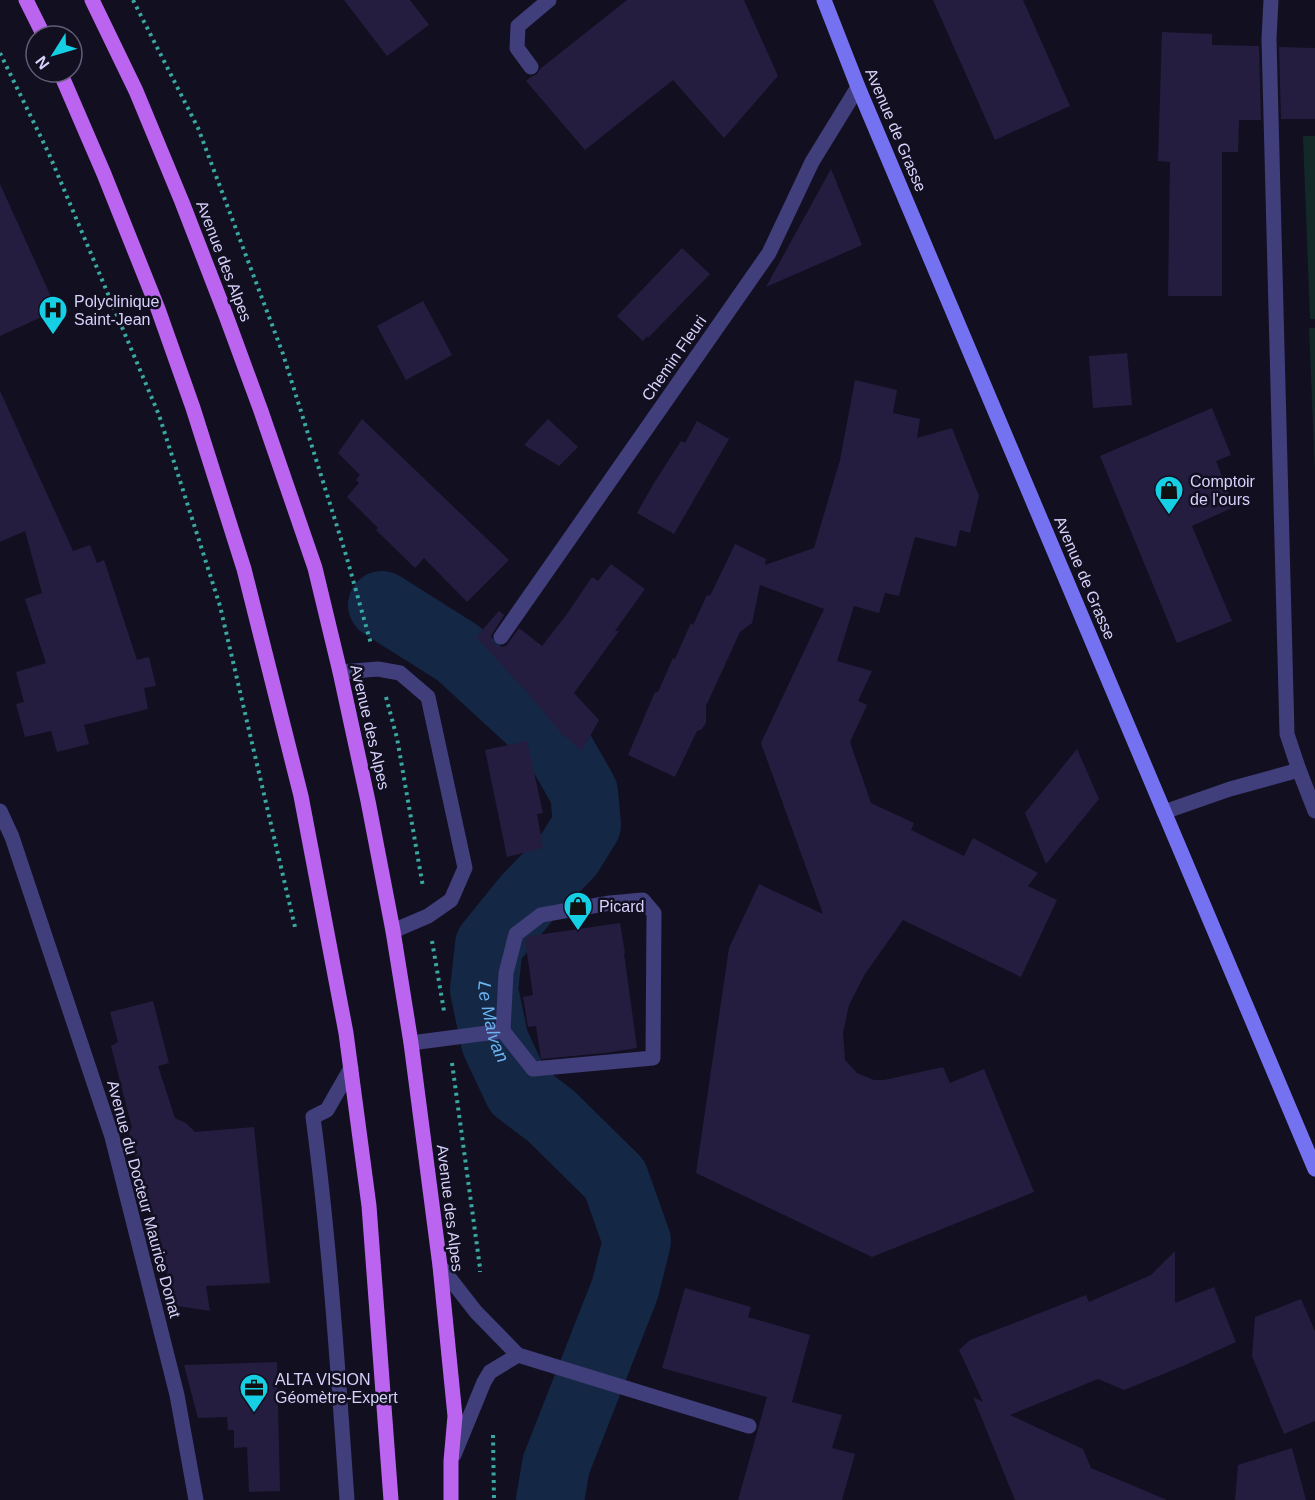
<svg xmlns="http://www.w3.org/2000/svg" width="1315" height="1500" font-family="Arial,sans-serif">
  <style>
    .green { fill: #132928 }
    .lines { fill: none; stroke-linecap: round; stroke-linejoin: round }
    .river { stroke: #142745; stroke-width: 68 }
    .building { fill: #241d3f }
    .path { stroke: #39a8a0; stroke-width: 4; stroke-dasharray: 3 4.5; stroke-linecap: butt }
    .lane { stroke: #403e7b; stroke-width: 15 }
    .street { stroke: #403e7b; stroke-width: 15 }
    .secondary { stroke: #7572f2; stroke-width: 15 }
    .primary { stroke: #bb64f0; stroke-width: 15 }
    .labels { text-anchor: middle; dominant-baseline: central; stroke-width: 5; stroke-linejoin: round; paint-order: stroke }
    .street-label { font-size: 16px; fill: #d7d2fb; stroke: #120f20 }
    .poi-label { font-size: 16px; fill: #d7d2fb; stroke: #120f20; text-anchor: start }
    .water-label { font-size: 18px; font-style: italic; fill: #6ab3f1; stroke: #120f20 }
  </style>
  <rect width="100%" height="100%" fill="#120f20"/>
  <!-- green -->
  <g class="green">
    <polygon points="1303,136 1315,136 1315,319 1310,319"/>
    <polygon points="1309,328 1315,328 1315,473"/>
  </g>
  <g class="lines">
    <!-- river -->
    <path class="river" id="s1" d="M382,605L458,653L556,743L584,792L587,825L569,854L527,898L489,945L484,990L495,1042L518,1091L551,1116L615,1179L637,1241L625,1289L556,1465L550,1500"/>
  </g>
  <!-- building -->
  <g class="building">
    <polygon points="344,0 410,0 429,25 387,56"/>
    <polygon points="627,0 744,0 778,76 724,138 673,80 585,150 526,81 531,77 537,74 540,69"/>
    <polygon points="933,0 1023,0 1070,106 995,140"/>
    <polygon points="1162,32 1212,34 1212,45 1259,46 1261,120 1239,120 1238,152 1222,152 1222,296 1168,296 1170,162 1158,161"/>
    <polygon points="1279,47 1315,48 1315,119 1281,119"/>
    <polygon points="831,169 862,245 766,287"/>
    <polygon points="0,184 57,310 0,336"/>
    <polygon points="682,248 710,274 648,338 647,336 643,341 617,316"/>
    <polygon points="423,301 452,355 406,380 377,326"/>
    <polygon points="1127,353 1132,405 1093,408 1089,356"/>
    <polygon points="855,380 897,390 893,413 920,419 917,438 952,428 979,496 970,533 960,530 956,547 915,537 899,596 885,593 879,613 854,606 837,661 872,671 858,701 867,705 850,742 871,803 914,823 911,830 964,856 973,838 1038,873 1028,886 1057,900 1021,977 903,920 865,974 849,1005 843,1033 845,1060 857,1073 874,1080 884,1080 943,1067 950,1083 984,1069 1034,1192 872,1257 696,1173 729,948 759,884 823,914 761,743 824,609 760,585 752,623 740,632 706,706 706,723 702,729 697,731 675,777 628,755 655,692 658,692 673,658 675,659 691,623 693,625 707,595 710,596 735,544 766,559 765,565 814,548 840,460"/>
    <polygon points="0,391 73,551 90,545 97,563 104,560 137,660 149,657 156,686 144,688 148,709 84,725 89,744 57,752 51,731 25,737 16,704 24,702 16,672 46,663 25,599 42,593 25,531 0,542"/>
    <polygon points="1212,408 1231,455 1216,461 1234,507 1192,526 1232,621 1177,643 1100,456"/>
    <polygon points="362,419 509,560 467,602 424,558 415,568 376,530 378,528 347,497 359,483 356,480 360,475 338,453"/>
    <polygon points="548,419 578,447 559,466 524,445"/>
    <polygon points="697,421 729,439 674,534 637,513 654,483 681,441 685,443"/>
    <polygon points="611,564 645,589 615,631 619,631 574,693 599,720 582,751 561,733 526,691 476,637 499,611 504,615 491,636 492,641 495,645 501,647 506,646 519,628 542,646 567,614 592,577 598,581"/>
    <polygon points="527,741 543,813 537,814 543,848 507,857 485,750"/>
    <polygon points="1077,749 1099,799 1046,864 1025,813"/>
    <polygon points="620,923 625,953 624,953 637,1048 605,1053 541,1059 536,1026 528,1027 523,997 533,995 525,940 530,936"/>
    <polygon points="153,1001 169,1063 158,1066 175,1118 186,1123 195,1132 254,1127 270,1283 206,1286 210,1311 171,1305 165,1256 154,1258 146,1225 151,1212 128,1129 132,1128 111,1046 118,1042 110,1012"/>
    <polygon points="1175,1251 1175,1303 1214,1287 1236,1342 1183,1366 1124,1390 1098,1379 1010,1415 1083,1449 1091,1468 1167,1500 1015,1500 973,1397 983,1402 959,1350 970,1340 1086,1295 1089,1302 1151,1275"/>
    <polygon points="685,1288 751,1307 748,1317 810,1335 792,1402 842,1415 832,1448 855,1454 842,1500 738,1500 767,1397 662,1368"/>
    <polygon points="1301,1299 1315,1331 1315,1421 1284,1434 1252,1356 1255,1317"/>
    <polygon points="277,1362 280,1491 249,1492 247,1447 234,1448 234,1430 228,1430 227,1417 198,1418 184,1365"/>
    <polygon points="1292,1448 1306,1500 1235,1500 1238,1465"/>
  </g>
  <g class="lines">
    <!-- path -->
    <g class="path">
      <polyline points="133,0 198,128 283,354 346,555 371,644"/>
      <polyline points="0,53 49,154 159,415 220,606 295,927"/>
      <polyline points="386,697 397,738 423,887"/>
      <polyline points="432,941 444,1011"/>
      <polyline points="452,1063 480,1268 480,1272"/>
      <polyline points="493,1435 494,1500"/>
    </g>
    <!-- lane -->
    <g class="lane">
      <polyline points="1271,0 1269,39 1287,734 1299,770"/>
      <polyline points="531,67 517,48 518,26 549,0"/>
      <polyline points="340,672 378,669 400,673 428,697 465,868 451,900 428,916 393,931"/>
      <polyline points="1164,812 1230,789 1299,770 1315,811"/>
      <polygon points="643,900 654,913 653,1058 533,1069 503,1031 506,973 516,934 541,915 610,903"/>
      <polyline points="411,1043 503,1031"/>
      <polyline points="440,1266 476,1312 518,1355 749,1426"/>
      <polyline points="454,1455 484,1382 490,1372 518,1355"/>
      <path d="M347,1500C338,1372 330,1244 313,1117L327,1110L351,1068"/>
    </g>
    <!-- street -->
    <g class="street">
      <polyline points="501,637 769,253 812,162 858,87"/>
      <polyline points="0,811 12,837 112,1137 177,1395 196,1500"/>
    </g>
    <!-- secondary -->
    <polyline class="secondary" points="824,0 858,87 1315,1169"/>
    <!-- primary -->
    <g class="primary">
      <polyline points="26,0 44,36"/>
      <polyline points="92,0 136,91 182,202 225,313 261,411 315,568 340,672 368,801 393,931 411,1043 440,1266 455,1416 451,1461 451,1500"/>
      <polyline points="60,72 104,174 158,309 193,408 244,569 301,796 346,1033 369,1206 391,1500"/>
    </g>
  </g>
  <!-- icons -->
  <defs>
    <g id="hospital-pin" transform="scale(1.5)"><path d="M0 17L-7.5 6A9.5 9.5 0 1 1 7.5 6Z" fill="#15d0e4" stroke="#120f20"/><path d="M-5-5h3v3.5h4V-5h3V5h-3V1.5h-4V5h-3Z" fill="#111"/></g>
    <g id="shop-pin" transform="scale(1.5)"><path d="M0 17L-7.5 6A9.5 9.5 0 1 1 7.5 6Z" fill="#15d0e4" stroke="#120f20"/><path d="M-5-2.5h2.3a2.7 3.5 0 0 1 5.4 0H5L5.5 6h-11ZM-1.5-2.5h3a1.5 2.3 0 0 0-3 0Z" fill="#111"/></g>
    <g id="office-pin" transform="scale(1.5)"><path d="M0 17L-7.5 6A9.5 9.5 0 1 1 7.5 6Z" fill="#15d0e4" stroke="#120f20"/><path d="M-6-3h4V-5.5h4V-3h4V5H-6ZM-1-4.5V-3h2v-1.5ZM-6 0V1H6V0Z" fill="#111"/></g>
  </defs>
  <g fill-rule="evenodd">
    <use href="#hospital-pin" x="53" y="310"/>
    <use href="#shop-pin" x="1169" y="490"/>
    <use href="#shop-pin" x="578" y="906"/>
    <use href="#office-pin" x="254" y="1388"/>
  </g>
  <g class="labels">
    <!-- street labels -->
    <g class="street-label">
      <text transform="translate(896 130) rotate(67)">Avenue de Grasse</text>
      <text transform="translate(224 261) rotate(69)">Avenue des Alpes</text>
      <text transform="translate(674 358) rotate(-55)">Chemin Fleuri</text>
      <text transform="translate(1085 578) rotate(67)">Avenue de Grasse</text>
      <text transform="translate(370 727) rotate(77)">Avenue des Alpes</text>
      <text transform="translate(144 1199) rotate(75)">Avenue du Docteur Maurice Donat</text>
      <text transform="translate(450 1208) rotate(83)">Avenue des Alpes</text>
    </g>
    <!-- poi labels -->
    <g class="poi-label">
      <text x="74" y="301">Polyclinique<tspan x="74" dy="18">Saint-Jean</tspan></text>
      <text x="1190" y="481">Comptoir<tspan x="1190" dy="18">de l'ours</tspan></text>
      <text x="599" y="906">Picard</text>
      <text x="275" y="1379">ALTA VISION<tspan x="275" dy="18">Géomètre-Expert</tspan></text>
    </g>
    <!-- water labels -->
    <g class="water-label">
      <text stroke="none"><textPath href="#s1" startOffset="546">Le Malvan</textPath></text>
    </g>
  </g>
  <!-- north arrow -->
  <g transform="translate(54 54) rotate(233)"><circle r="28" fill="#120f20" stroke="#615d78" stroke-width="1.5"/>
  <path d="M0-4.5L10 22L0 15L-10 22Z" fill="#15d0e4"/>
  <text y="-9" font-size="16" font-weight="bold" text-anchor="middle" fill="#d7d2fb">N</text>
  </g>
</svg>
